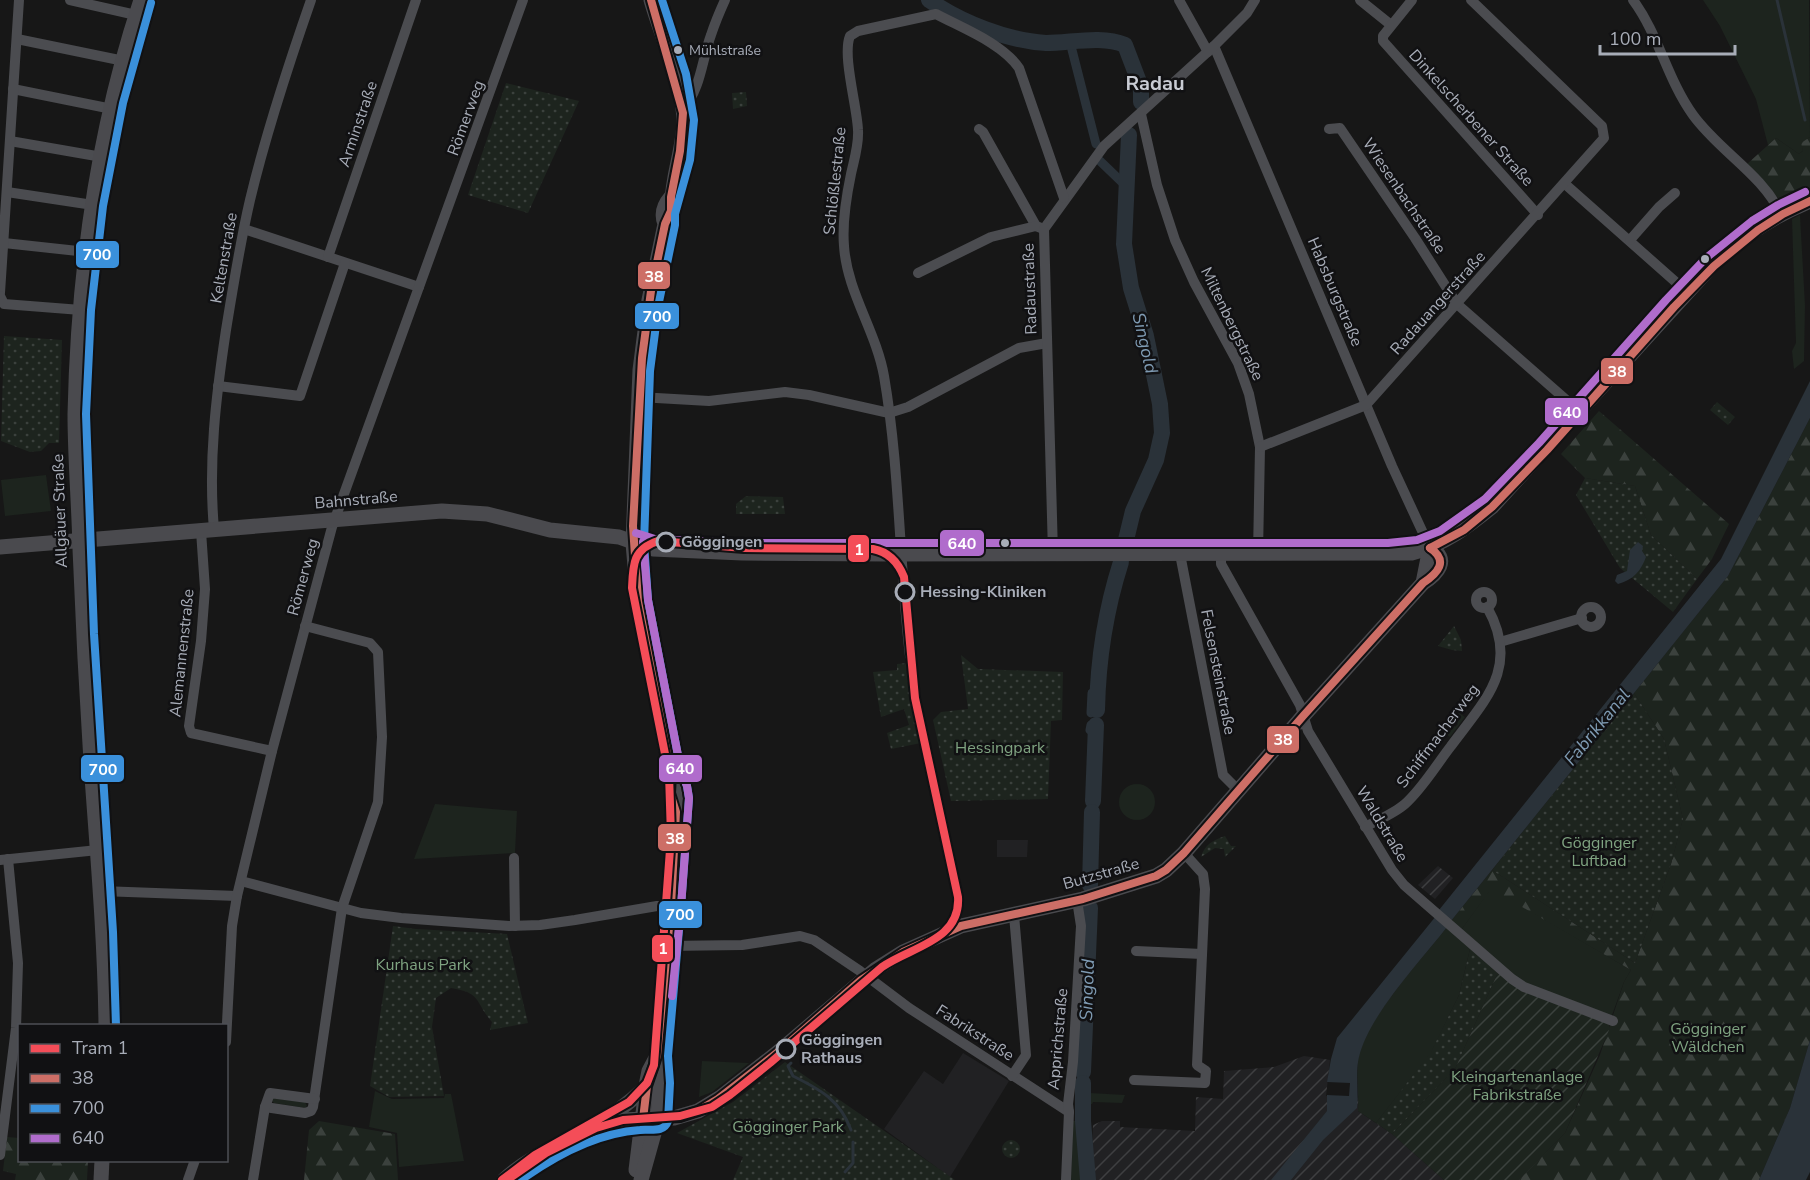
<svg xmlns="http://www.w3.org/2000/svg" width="1810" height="1180" font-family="'Nunito Sans',sans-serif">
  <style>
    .built { fill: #212123 }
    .industrial { fill: url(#industrial-furrows) }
    .grass { fill: #1d241e }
    .forest { fill: url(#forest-firs) }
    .park { fill: url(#park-dots) }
    .garden { fill: url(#garden-furrows) }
    .water { fill: #2a3239 }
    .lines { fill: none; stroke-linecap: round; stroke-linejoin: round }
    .stream { stroke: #2a3239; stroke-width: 3 }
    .canal { stroke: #2a3239; stroke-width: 9 }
    .river { stroke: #2a3239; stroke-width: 16 }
    .street { stroke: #4b4c50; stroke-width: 10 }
    .secondary { stroke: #4a4a4e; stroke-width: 15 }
    .bus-1-casing { stroke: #111113; stroke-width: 12 }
    .bus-2-casing { stroke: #111113; stroke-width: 12 }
    .bus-3-casing { stroke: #111113; stroke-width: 12 }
    .bus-1 { stroke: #cd6e66; stroke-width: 8 }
    .bus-2 { stroke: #3a90db; stroke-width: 8 }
    .bus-3 { stroke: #b06ccc; stroke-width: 8 }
    .tram-1-casing { stroke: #111113; stroke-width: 12 }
    .tram-1 { stroke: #f44d58; stroke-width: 8 }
    .bus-dot { fill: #a8adb8; stroke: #111113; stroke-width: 2 }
    .stop-dot { fill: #111113; stroke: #a8adb8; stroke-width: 3 }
    .labels { text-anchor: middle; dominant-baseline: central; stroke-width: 5; stroke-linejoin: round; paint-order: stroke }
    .bus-label { font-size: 14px; fill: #a8adb8; stroke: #111113; text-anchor: start }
    .street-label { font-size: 16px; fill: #a8adb8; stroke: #111113 }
    .stop-label { font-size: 16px; font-weight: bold; fill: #a8adb8; stroke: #111113; text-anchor: start }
    .park-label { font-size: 16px; fill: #7fa381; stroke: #111113 }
    .water-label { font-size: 18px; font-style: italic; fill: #7f9bb3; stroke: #111113 }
    .quarter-label { font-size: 20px; font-weight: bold; fill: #c9ccd4; stroke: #111113 }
    .line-badge { stroke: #111113; stroke-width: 2 }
    .badge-label { font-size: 16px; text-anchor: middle; font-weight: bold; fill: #fff }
  </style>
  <defs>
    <pattern id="industrial-furrows" width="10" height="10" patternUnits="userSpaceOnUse" patternTransform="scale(1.5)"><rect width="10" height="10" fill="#212123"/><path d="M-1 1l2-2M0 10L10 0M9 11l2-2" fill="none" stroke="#3e3f41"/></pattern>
    <pattern id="forest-firs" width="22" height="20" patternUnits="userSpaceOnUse" patternTransform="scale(1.5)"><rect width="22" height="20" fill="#1d241e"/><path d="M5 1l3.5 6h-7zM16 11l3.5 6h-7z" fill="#3b413d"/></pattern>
    <pattern id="park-dots" width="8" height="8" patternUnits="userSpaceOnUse" patternTransform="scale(1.5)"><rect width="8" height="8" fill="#1d241e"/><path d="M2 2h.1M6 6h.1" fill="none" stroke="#3b413d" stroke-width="1.8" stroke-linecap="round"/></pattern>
    <pattern id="garden-furrows" width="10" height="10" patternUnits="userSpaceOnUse" patternTransform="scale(1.5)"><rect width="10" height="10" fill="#1d241e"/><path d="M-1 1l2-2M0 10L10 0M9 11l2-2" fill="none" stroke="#3b413d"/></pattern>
  </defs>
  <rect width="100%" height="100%" fill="#171717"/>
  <!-- built -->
  <g class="built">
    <polygon points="997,840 1028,840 1027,857 997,857"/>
    <polygon points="963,1053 1009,1081 950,1177 884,1129 924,1071 943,1084"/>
  </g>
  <!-- industrial -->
  <g class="industrial">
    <polygon points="1438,866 1453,878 1435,899 1418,885"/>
    <polygon points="1304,1056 1330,1060 1326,1096 1359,1098 1358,1111 1392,1134 1444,1180 1091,1180 1093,1125 1102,1121 1120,1121 1120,1127 1195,1131 1196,1097 1223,1099 1224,1071 1274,1067"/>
  </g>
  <!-- grass -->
  <g class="grass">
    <polygon points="1703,0 1809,0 1810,137 1802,143 1803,151 1799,154 1776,138 1768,145 1756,99 1720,26"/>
    <polygon points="1800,215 1805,305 1804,361 1794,369 1792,351 1796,343 1792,219"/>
    <polygon points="46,475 51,511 5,516 1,480"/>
    <polygon points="1459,713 1465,717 1450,737 1444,732 1451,723 1455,727 1458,724 1453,720"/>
    <circle cx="1137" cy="802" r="18"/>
    <polygon points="435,804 517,811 515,853 414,859"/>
    <polygon points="1491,888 1631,970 1624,982 1611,1018 1524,986 1461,930"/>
    <path d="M1447,927L1471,945L1459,995L1431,1053L1376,1123L1358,1111C1359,1094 1356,1077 1358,1060C1363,1022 1422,959 1447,927Z"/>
    <polygon points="702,1061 749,1063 712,1092 699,1097"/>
    <polygon points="375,1091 392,1099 444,1098 445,1094 451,1094 464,1161 399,1167 397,1133 369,1127"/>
    <polygon points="1090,1093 1125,1095 1122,1103 1093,1102 1092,1104 1089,1104"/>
    <polygon points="273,1098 305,1102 307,1106 305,1108 274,1103 272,1101"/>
    <polygon points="1073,1121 1083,1121 1088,1180 1071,1180"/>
  </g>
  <!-- forest -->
  <g class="forest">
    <polygon points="1810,137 1810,191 1782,202 1747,164 1776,138 1799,154 1803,151 1801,143"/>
    <polygon points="1599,411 1729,524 1712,559 1697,579 1651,535 1635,486 1585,478 1561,454"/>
    <polygon points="1810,418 1810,1040 1790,1108 1759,1180 1519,1180 1565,1133 1600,1055 1624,982 1631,970 1491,889 1461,930 1451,921 1492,870 1635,963 1671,864 1683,819 1664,739 1634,693 1728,576"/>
    <polygon points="319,1121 395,1134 398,1180 304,1180 309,1130"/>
    <polygon points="7,1137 19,1138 20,1160 88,1161 87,1180 15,1180 16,1174 3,1171"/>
  </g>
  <!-- park -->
  <g class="park">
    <polygon points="506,83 579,101 528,213 468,195"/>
    <polygon points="746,92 747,106 733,109 732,93"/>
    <polygon points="4,336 62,340 59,443 49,443 41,451 30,452 1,441"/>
    <polygon points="1717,402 1735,417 1728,425 1710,410"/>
    <polygon points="1585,478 1635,486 1651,535 1697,579 1673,612 1620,568 1576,495"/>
    <polygon points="746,496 783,497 785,514 736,514 736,504"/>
    <polygon points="1454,626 1461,640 1462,651 1452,650 1438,646"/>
    <polygon points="961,655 978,669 1063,672 1062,720 1051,721 1048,799 951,801 933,720 941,712 968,709"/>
    <polygon points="909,663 921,743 891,749 887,733 909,725 904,709 881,717 873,672 897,670 897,664"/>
    <polygon points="1634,693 1664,739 1683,819 1671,864 1635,963 1492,870"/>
    <path d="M1225,836L1231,846H1236L1225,857L1224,849L1215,848L1201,857C1205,844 1212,841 1225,836Z"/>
    <path d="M393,926L416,929L507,934L528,1023L490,1030L492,1022C474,1001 482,993 451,988L436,998L432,1027L444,1096L389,1097L370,1086Z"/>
    <polygon points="1471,945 1499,970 1455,1069 1392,1134 1376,1123 1431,1052 1459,995"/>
    <polygon points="785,1062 955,1180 733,1180 743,1157 677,1133 733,1102"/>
    <circle cx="1011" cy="1149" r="9"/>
  </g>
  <!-- garden -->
  <polygon class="garden" points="1499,970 1609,1024 1609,1030 1565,1133 1519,1180 1444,1180 1392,1134 1455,1069"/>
  <!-- water -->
  <g class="water">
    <polygon points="1810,381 1810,418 1728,576 1451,921 1439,910 1721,559"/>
    <path d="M1638,542L1643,546L1642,551L1646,557C1641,571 1633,580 1618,584L1615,581L1617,575L1627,571L1630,550Z"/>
    <path d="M1436,916L1447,927C1420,962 1369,1015 1359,1057C1355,1073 1359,1092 1357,1108L1323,1140L1291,1180H1271L1327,1111V1095L1349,1096L1350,1083L1327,1082L1331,1059L1337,1038Z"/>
    <polygon points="1810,1040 1810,1172 1806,1180 1759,1180 1790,1108"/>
  </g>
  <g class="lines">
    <!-- stream -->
    <g class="stream">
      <polyline points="1777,0 1805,120"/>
      <path d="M791,1063L788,1066L793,1076C821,1090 840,1100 851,1130"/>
      <polyline points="845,1172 853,1163 853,1142"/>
    </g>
    <!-- canal -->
    <g class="canal">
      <polyline points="1070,42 1096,144"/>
      <polyline points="1100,161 1127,187"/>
      <polyline points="1091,713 1092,693 1097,691"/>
      <polyline points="1091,725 1090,730 1096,734"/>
    </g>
    <!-- river -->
    <g class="river">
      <path d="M929,0C960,22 1008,41 1046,43C1071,43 1101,35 1125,45L1141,87V102"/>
      <polyline points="1125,544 1133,511 1156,460 1162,433 1160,404 1146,336 1131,288 1124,244 1129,135"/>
      <path d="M1097,710C1098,658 1105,612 1121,562"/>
      <polyline points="1093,801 1096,725"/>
      <polyline points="1090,885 1092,812"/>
      <polyline points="1083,1072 1090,908"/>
      <polyline points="1083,1083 1083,1121 1088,1180"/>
    </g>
    <!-- street -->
    <g class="street">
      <polyline points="70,0 136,15"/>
      <polyline points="1179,0 1208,52"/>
      <polyline points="1360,0 1391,25"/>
      <polyline points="1412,0 1383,36 1383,41 1538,215"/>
      <path d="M1633,0C1659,35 1667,79 1693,115C1719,151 1762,174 1781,214"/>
      <polyline points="17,39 124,61"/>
      <polyline points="1214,46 1392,466 1430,548"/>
      <polyline points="13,89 112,109"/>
      <path d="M683,109C701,89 702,59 711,35C715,23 720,11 725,0"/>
      <polyline points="1141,114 1157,185 1175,240 1194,282 1238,363 1249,394 1260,447 1258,554"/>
      <polyline points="979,129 983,132 1036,226 1041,228"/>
      <polyline points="1329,129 1340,128 1415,238 1457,304 1580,412"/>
      <polyline points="10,141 102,157"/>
      <polyline points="1565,184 1687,292"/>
      <polyline points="7,192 93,205"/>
      <polyline points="244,229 419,287"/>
      <polyline points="1630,240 1659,207 1675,193"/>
      <polyline points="4,243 87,252"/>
      <polyline points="328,257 416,0"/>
      <polyline points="918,273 991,237 1036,226"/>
      <polyline points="0,293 19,0"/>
      <polyline points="0,296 4,304 81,310"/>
      <polyline points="218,386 300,396 345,263"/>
      <polyline points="639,397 709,401 785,392 809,395 889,413 908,407 1019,348 1047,343"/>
      <polyline points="1260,447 1366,405 1604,138 1602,126 1471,0"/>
      <path d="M214,529C208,462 216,396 226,330C233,287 240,243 250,200C266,133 288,66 311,0"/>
      <polyline points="201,531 205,589 201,641 189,726 191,733 272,751"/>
      <polyline points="1053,553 1044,229 1104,146 1214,46 1247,13 1255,0"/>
      <polyline points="1180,554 1223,775 1238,790"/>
      <polyline points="1221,554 1221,564 1300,705 1308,731 1392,870 1404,885 1512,979 1524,987 1613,1021"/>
      <circle cx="1484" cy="600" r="8"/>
      <circle cx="1591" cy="617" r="10"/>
      <polyline points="1500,642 1582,618"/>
      <path d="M910,656C899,563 900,469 884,376C876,331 847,292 844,246C842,222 846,198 851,174C854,160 859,145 858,130C857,106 842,55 850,36L858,31L936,14C962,28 1002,43 1019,68L1064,198"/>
      <path d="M1365,827C1378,820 1395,813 1405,804C1422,789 1437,764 1451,746C1485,700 1521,667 1487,607"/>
      <polyline points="514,858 515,926"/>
      <polyline points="0,860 98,850"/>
      <polyline points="241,881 361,913 401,918 509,926 540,925 575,920 657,906 671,906"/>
      <polyline points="101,891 237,896"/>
      <polyline points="667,946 742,945 800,936 814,940 860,971 909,1008 1069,1112"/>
      <polyline points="1136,951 1202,954"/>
      <polyline points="226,1042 232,926 237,896 272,751 332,527 523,0"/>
      <polyline points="1012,1076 1026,1055 1014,915"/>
      <polyline points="1134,1080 1205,1083 1206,1071 1197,1065 1205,889 1203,874 1184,853"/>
      <polyline points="265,1107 305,1113 311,1111 313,1107 342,908 378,802 382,737 378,652 370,643 305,626"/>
      <polyline points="0,1155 16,1028 18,963 8,859"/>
      <polyline points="188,1180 195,1160"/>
      <polyline points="253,1180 265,1107 270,1093 315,1099"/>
      <polyline points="1066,1180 1069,1112 1068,1104 1073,1062 1081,926 1077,900"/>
    </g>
    <!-- secondary -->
    <g class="secondary">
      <path d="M651,0C661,35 683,85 684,120C684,150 671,178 672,207"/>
      <path d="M0,547L442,511L487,514L550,530L619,537L653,549L742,553L887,554L1412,553C1444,545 1467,527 1492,507L1717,260C1744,235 1776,215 1810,201"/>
      <polyline points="1423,583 1430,548"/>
      <path d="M106,1026C105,942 98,860 92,777C87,701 83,625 80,549C79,504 75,459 75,414C78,275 97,132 141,0"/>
      <path d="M593,1127L620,1120L674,1118L698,1111L721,1097L782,1049L876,969L903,952L961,926L1083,899L1156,876L1166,870L1184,853L1304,715L1423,583C1437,574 1451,559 1430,548"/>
      <polyline points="636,1170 647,1081 649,1071 657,1056"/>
      <polyline points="101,1180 102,1160"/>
      <path d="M504,1180C529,1156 564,1144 593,1127C612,1116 629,1103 645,1088"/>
      <path d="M641,1180L658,1119L660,1083L657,1056L671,906L676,812C679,798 680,788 671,775L638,601L633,543L640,370L649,300L665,224C661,214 664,205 671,197"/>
    </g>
    <!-- bus-1 casing -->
    <g class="bus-1-casing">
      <g id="bus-1">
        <polyline points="1430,548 1464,530 1492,507 1547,450 1674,307 1714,266 1758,230 1783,214 1810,201"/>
        <polyline points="643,1119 647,1086 657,1056 671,906 676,812 670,793 671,775 638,601 633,526 642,358 651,291 665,224 671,211 671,197 680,151 683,113 651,0"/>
        <path d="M643,1119L680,1117L698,1111L718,1099L782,1049L861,980L903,952L961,926L1083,899L1156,876L1166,870L1184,853L1304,715L1423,583C1438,573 1449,561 1430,548"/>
      </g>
    </g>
    <!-- bus-2 casing -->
    <g class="bus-2-casing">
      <g id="bus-2">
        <polyline points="116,1026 113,932 94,634 86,414 91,310 103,206 123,103 151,3"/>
        <path d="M521,1180C556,1155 596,1133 640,1130C651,1129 664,1133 668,1121L670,1083L668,1056L681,907L689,798L687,786L681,771L648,600L644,543L650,371L659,302L675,225V214L690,160L694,120L686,74L662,0"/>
      </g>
    </g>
    <!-- bus-3 casing -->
    <g class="bus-3-casing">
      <g id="bus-3">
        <polyline points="636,533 655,539 742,543 1388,543 1417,540 1440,531 1485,499 1539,443 1666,300 1706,258 1752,221 1778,205 1805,192"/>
        <polyline points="643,542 648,600 681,771 687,786 689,798 681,907 672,996"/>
      </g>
    </g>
    <!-- bus-1 -->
    <use href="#bus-1" class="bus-1"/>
    <!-- bus-2 -->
    <use href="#bus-2" class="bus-2"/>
    <!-- bus-3 -->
    <use href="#bus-3" class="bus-3"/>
    <!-- tram-1 casing -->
    <g class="tram-1-casing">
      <path id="tram-1" d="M502,1180L535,1155L629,1102L647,1083L654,1065L671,836L669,774L632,588C633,564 633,549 658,541L744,548L873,549C889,552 898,562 904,577L915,698L958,897C961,941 910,947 882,967L770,1063L730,1095L712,1107L680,1116L623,1120L596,1128L546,1153L507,1180"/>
    </g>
    <!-- tram-1 -->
    <use href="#tram-1" class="tram-1"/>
  </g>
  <!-- markers -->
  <g class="bus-dot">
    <circle cx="678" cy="50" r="5"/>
    <circle cx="1705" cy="259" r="5"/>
    <circle cx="1005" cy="543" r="5"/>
  </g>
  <g class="stop-dot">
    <circle cx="666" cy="542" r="9"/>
    <circle cx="905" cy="592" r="9"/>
    <circle cx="786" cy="1049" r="9"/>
  </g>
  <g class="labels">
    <!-- bus labels -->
    <g class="bus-label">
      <text x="689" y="50">Mühlstraße</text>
    </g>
    <!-- street labels -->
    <g class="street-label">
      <text transform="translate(466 118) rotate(-70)">Römerweg</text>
      <text transform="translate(1471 118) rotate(48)">Dinkelscherbener Straße</text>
      <text transform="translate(358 124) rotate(-71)">Arminstraße</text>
      <text transform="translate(835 181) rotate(-84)">Schlößlestraße</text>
      <text transform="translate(1404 196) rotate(56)">Wiesenbachstraße</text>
      <text transform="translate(224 258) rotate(-80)">Keltenstraße</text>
      <text transform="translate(1030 289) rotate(-92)">Radaustraße</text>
      <text transform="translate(1335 292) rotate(67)">Habsburgstraße</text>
      <text transform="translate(1438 303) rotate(-48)">Radauangerstraße</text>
      <text transform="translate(1232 324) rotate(64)">Miltenbergstraße</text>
      <text transform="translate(356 500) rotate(-5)">Bahnstraße</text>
      <text transform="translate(60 511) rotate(-92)">Allgäuer Straße</text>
      <text transform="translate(303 577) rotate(-75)">Römerweg</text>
      <text transform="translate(182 653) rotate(-84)">Alemannenstraße</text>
      <text transform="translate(1218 672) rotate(79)">Felsensteinstraße</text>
      <text transform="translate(1438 736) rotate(-53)">Schiffmacherweg</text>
      <text transform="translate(1382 824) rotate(59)">Waldstraße</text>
      <text transform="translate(1101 874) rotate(-16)">Butzstraße</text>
      <text transform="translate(975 1033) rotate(33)">Fabrikstraße</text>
      <text transform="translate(1058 1039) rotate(-85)">Apprichstraße</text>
    </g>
    <!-- stop labels -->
    <g class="stop-label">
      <text x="681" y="542">Göggingen</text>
      <text x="920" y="592">Hessing-Kliniken</text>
      <text x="801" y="1040">Göggingen<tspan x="801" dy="18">Rathaus</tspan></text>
    </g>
    <!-- park labels -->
    <g class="park-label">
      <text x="1000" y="748">Hessingpark</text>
      <text x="1599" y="843">Gögginger<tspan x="1599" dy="18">Luftbad</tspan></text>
      <text x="423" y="965">Kurhaus Park</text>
      <text x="1708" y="1029">Gögginger<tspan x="1708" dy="18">Wäldchen</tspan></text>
      <text x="1517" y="1077">Kleingartenanlage<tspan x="1517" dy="18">Fabrikstraße</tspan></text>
      <text x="788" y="1127">Gögginger Park</text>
    </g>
    <!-- water labels -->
    <g class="water-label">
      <text transform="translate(1145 343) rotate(77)">Singold</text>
      <text transform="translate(1597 727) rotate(-51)">Fabrikkanal</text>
      <text transform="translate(1087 990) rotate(-88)">Singold</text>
    </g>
    <!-- quarter labels -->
    <g class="quarter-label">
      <text x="1155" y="83">Radau</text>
    </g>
  </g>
  <g class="line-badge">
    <rect x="75" y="240" width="45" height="29" rx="6" fill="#3a90db"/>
    <rect x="637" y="261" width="34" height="29" rx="6" fill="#cd6e66"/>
    <rect x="634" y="302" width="46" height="28" rx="6" fill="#3a90db"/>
    <rect x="1600" y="357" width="34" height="28" rx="6" fill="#cd6e66"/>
    <rect x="1544" y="397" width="45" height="29" rx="6" fill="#b06ccc"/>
    <rect x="939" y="529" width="46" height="28" rx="6" fill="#b06ccc"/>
    <rect x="847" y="534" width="23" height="29" rx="6" fill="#f44d58"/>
    <rect x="1266" y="725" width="34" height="29" rx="6" fill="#cd6e66"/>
    <rect x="658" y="754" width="45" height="29" rx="6" fill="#b06ccc"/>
    <rect x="80" y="754" width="45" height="29" rx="6" fill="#3a90db"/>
    <rect x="657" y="823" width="35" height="29" rx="6" fill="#cd6e66"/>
    <rect x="658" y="900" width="45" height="29" rx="6" fill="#3a90db"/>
    <rect x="651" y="934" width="23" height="29" rx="6" fill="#f44d58"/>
  </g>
  <g class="badge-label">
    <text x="97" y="260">700</text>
    <text x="654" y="282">38</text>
    <text x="657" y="322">700</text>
    <text x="1617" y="377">38</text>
    <text x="1567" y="418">640</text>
    <text x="962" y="549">640</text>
    <text x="859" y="555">1</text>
    <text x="1283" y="745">38</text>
    <text x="680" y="774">640</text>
    <text x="103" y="775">700</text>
    <text x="675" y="844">38</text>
    <text x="680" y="920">700</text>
    <text x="663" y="954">1</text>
  </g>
  <!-- legend -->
  <rect x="18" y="1024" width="210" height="138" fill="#111113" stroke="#4d4f55" stroke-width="1.5"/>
  <rect x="30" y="1044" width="30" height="9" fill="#f44d58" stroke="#4d4f55" stroke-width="1.5"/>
  <text x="72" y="1054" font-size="18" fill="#a8adb8">Tram 1</text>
  <rect x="30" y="1074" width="30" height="9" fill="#cd6e66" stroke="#4d4f55" stroke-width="1.5"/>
  <text x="72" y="1084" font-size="18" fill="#a8adb8">38</text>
  <rect x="30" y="1104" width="30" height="9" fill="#3a90db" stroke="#4d4f55" stroke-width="1.5"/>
  <text x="72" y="1114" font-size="18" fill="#a8adb8">700</text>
  <rect x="30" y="1134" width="30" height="9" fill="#b06ccc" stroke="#4d4f55" stroke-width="1.5"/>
  <text x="72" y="1144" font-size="18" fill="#a8adb8">640</text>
  <!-- scale -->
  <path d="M1600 45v9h135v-9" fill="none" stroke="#a8adb8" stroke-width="3"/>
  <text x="1609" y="45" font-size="18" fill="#a8adb8" stroke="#111113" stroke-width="4.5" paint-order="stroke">100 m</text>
</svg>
